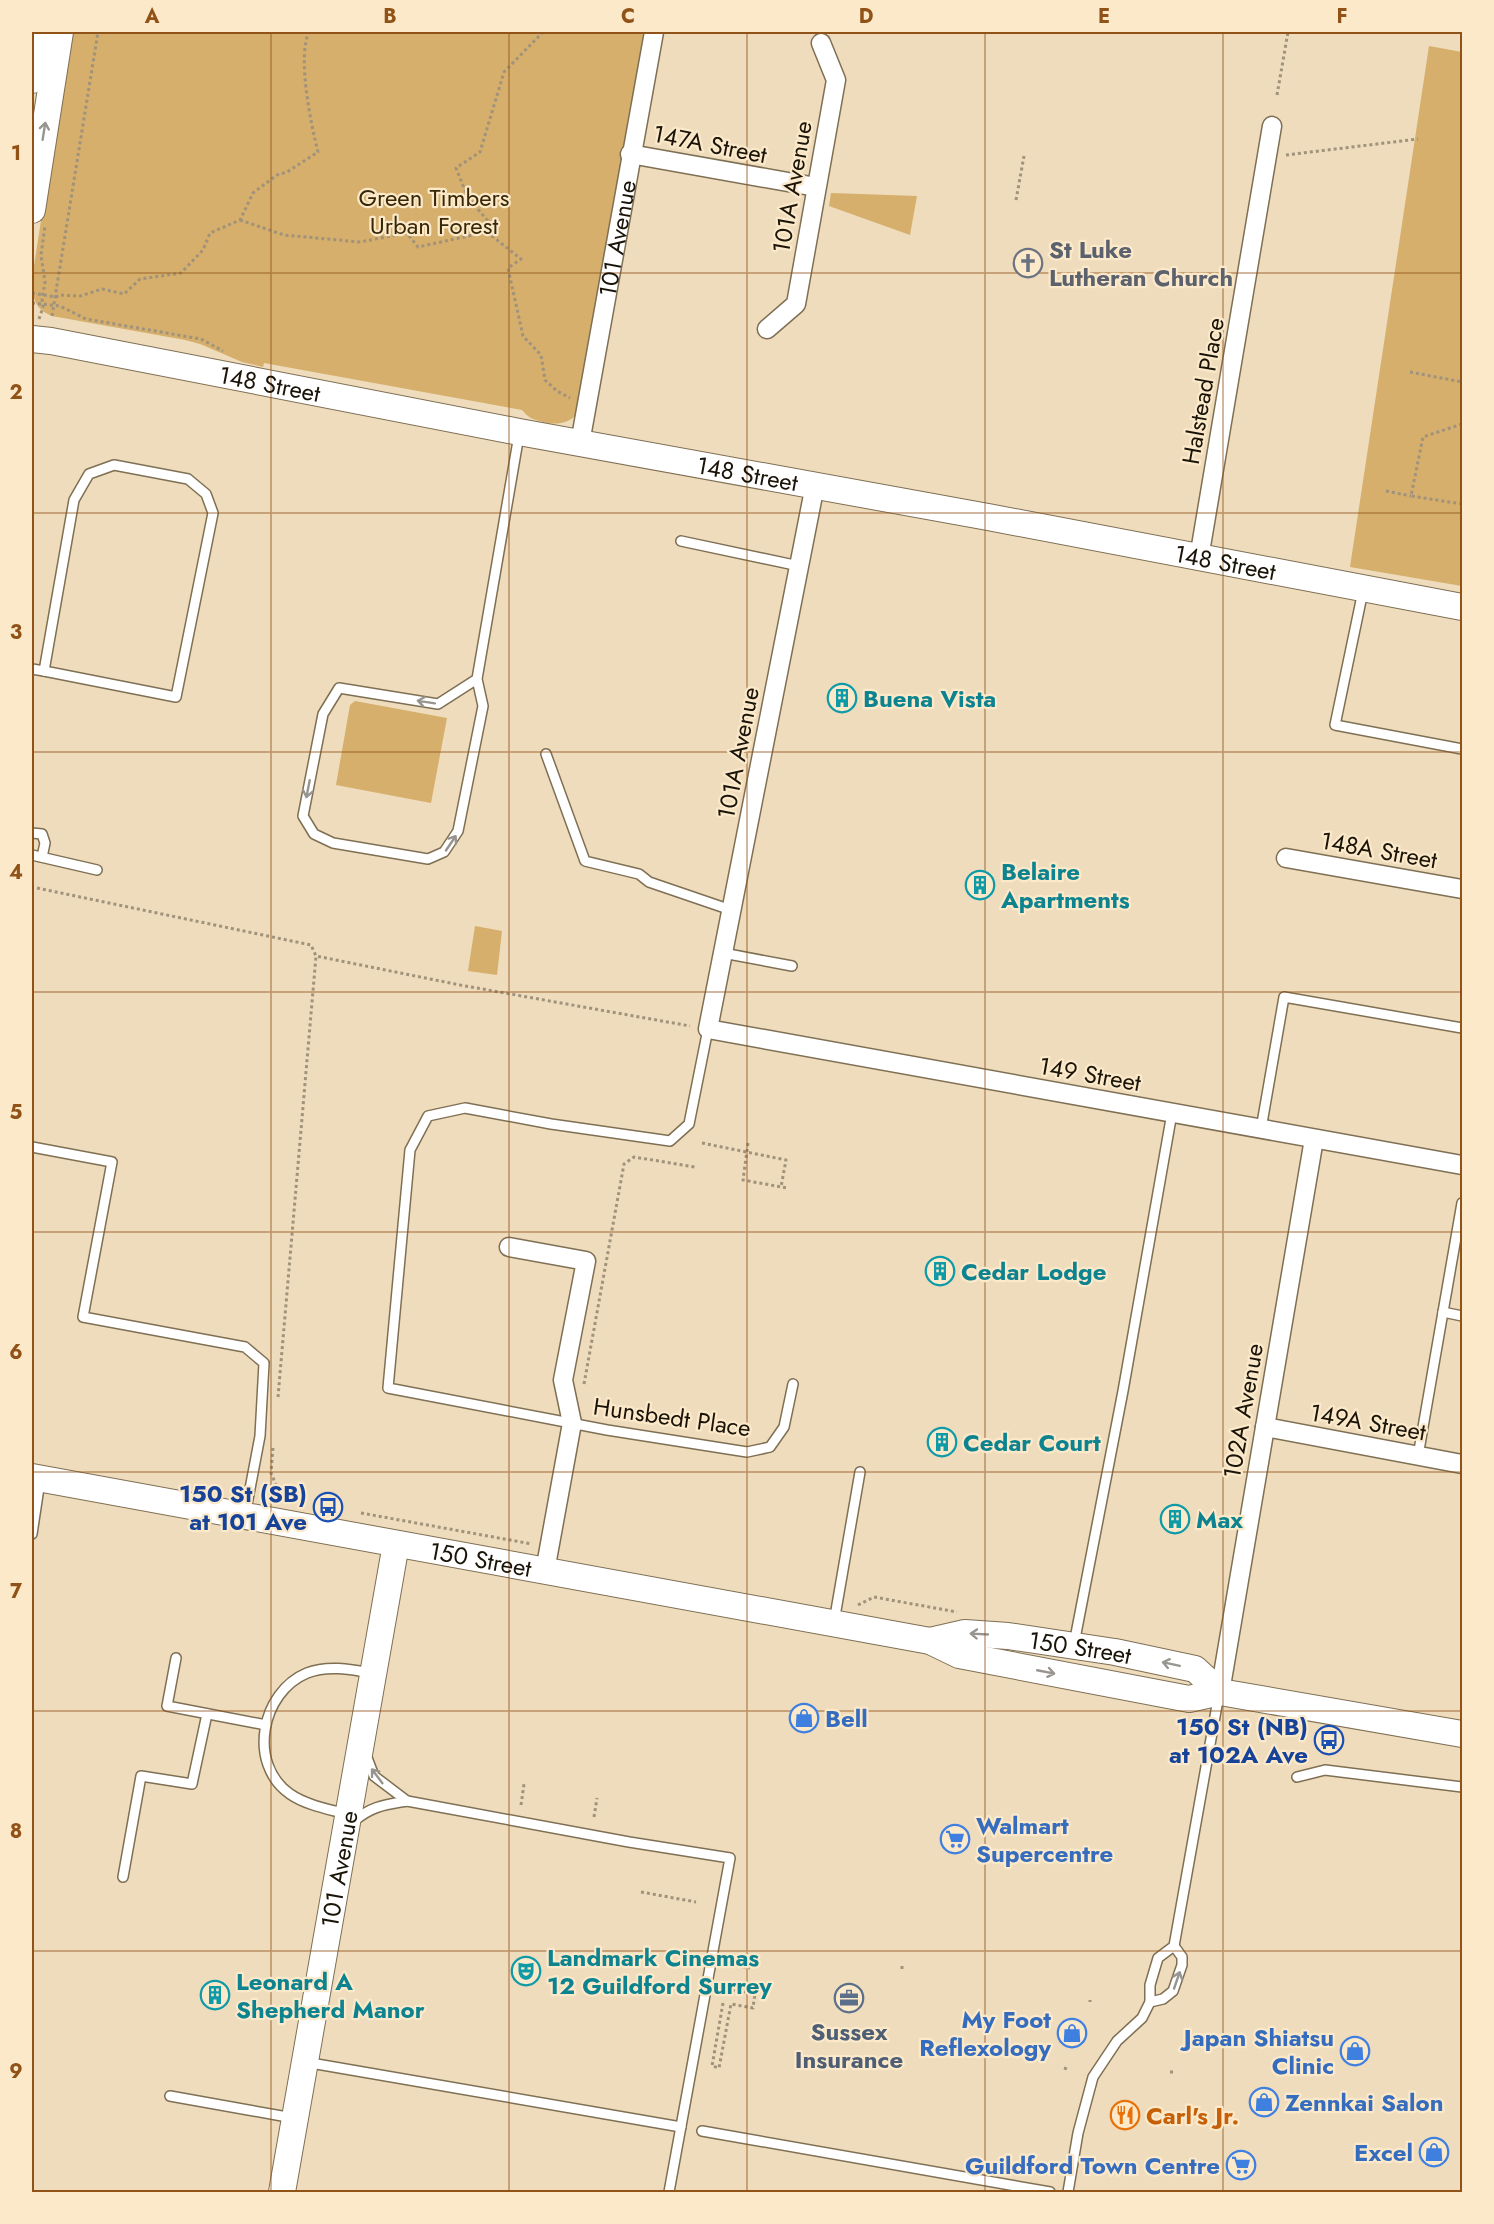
<svg xmlns="http://www.w3.org/2000/svg" width="1494" height="2224" font-family="Jost,sans-serif">
  <style>
    .green { fill: #d5af6b }
    .lines { fill: none; stroke-linecap: round; stroke-linejoin: round }
    .lane-casing { stroke: #7f6f53; stroke-width: 12 }
    .street-casing { stroke: #7f6f53; stroke-width: 21 }
    .secondary-casing { stroke: #7f6f53; stroke-width: 28 }
    .path { stroke: #a0927b; stroke-width: 3; stroke-dasharray: 3 3; stroke-linecap: butt }
    .lane { stroke: #fff; stroke-width: 9 }
    .street { stroke: #fff; stroke-width: 18 }
    .secondary { stroke: #fff; stroke-width: 26 }
    .oneway { stroke: #989590 }
    .grid { fill: none; stroke: #905216; stroke-width: 1.5; stroke-opacity: 0.55 }
    .labels { text-anchor: middle; dominant-baseline: central; stroke-width: 4.5; stroke-linejoin: round; paint-order: stroke }
    .street-label { font-size: 24px; fill: #191308; stroke: #fbe9ca }
    .park-label { font-size: 24px; fill: #372704; stroke: #fbe9ca }
    .worship-label { font-size: 24px; font-weight: bold; fill: #5b616d; stroke: #fbe9ca; text-anchor: start }
    .culture-label { font-size: 24px; font-weight: bold; fill: #0d838f; stroke: #fbe9ca; text-anchor: start }
    .transit-label { font-size: 24px; font-weight: bold; fill: #164399; stroke: #fbe9ca; text-anchor: end }
    .shop-label { font-size: 24px; font-weight: bold; fill: #366cbe; stroke: #fbe9ca; text-anchor: end }
    .service-label { font-size: 24px; font-weight: bold; fill: #4e5e75; stroke: #fbe9ca }
    .food-label { font-size: 24px; font-weight: bold; fill: #c56008; stroke: #fbe9ca; text-anchor: start }
    .neatline { fill: none; stroke: #905216; stroke-width: 2 }
    .grid-label { font-size: 20px; text-anchor: middle; font-weight: bold; fill: #905216 }
  </style>
  <rect width="100%" height="100%" fill="#eedcbd"/>
  <!-- green -->
  <g class="green">
    <path d="M70,32H649L578,413C566,427 549,425 533,419C528,417 525,413 522,410L264,363L263,367L242,362L200,344L185,340L52,316C34,309 32,296 32,279Z"/>
    <polygon points="1429,46 1462,52 1462,586 1350,567"/>
    <polygon points="831,193 917,196 910,235 829,206"/>
    <polygon points="355,701 447,718 431,803 336,785 350,705"/>
    <polygon points="475,926 502,931 497,975 468,971"/>
  </g>
  <g class="lines">
    <!-- lane casing -->
    <g class="lane-casing">
      <g id="lane">
        <polygon points="114,465 188,479 206,494 213,513 176,697 44,671 74,500 89,474"/>
        <polyline points="681,541 799,566"/>
        <polyline points="1363,591 1335,725 1462,749"/>
        <polyline points="32,669 44,671"/>
        <polyline points="477,679 438,704 339,688 323,714 303,816 314,834 333,843 428,859 444,852 458,831 483,706 477,679 519,435"/>
        <polyline points="546,754 585,861 639,874 649,882 731,910"/>
        <polyline points="32,833 42,834 45,843 42,857"/>
        <polyline points="32,855 97,870"/>
        <polyline points="723,953 792,966"/>
        <polyline points="708,1029 689,1124 670,1141 551,1124 465,1108 428,1116 410,1150 388,1388 607,1430 747,1452 770,1447 784,1427 793,1384"/>
        <polyline points="1261,1129 1284,997 1462,1028"/>
        <polyline points="32,1147 112,1162 83,1317 245,1347 264,1363 260,1436 245,1515"/>
        <polyline points="1462,1203 1443,1312 1462,1316"/>
        <polyline points="1418,1456 1443,1312"/>
        <polyline points="32,1534 40,1481"/>
        <polyline points="834,1622 860,1472"/>
        <polyline points="1074,1644 1123,1391 1172,1113"/>
        <polyline points="176,1658 167,1706 266,1725"/>
        <polyline points="366,1755 374,1776 407,1801"/>
        <polyline points="1297,1777 1325,1770 1462,1787"/>
        <path d="M346,1814C328,1809 306,1805 290,1794C247,1764 261,1692 307,1673C327,1665 350,1669 371,1673"/>
        <path d="M354,1821C372,1806 384,1805 407,1801L629,1842L730,1858L669,2192"/>
        <polyline points="123,1877 141,1776 192,1784 207,1714"/>
        <polyline points="1150,2002 1163,1999 1173,1991 1182,1965 1182,1957 1174,1946"/>
        <polyline points="305,2062 681,2127"/>
        <polyline points="170,2096 293,2118"/>
        <polyline points="702,2131 1050,2192"/>
        <polyline points="1068,2192 1078,2133 1093,2077 1117,2041 1142,2018 1150,2002 1150,1985 1158,1958 1174,1946 1219,1694"/>
      </g>
    </g>
    <!-- street casing -->
    <g class="street-casing">
      <g id="street">
        <polyline points="630,154 816,187"/>
        <polyline points="767,329 796,304 836,80 821,43"/>
        <path id="s1" d="M580,443L654,32"/>
        <polyline points="815,485 708,1029 1462,1165"/>
        <polyline points="1199,558 1272,126"/>
        <polyline points="1286,858 1462,889"/>
        <polyline points="509,1247 586,1261 563,1380 572,1423 545,1571"/>
        <polyline points="1265,1427 1462,1464"/>
        <polyline points="1220,1692 1314,1139"/>
      </g>
    </g>
    <!-- secondary casing -->
    <g class="secondary-casing">
      <g id="secondary">
        <polyline points="32,80 39,32"/>
        <polyline points="32,210 60,32"/>
        <path id="s2" d="M32,339L51,341L519,432L988,517L1462,607"/>
        <path id="s3" d="M32,1477L930,1641L959,1655L1189,1699L1220,1692L1462,1734"/>
        <path id="s4" d="M930,1641L965,1633L1008,1636L1115,1652L1195,1669L1220,1692"/>
        <path id="s5" d="M282,2192L396,1544"/>
      </g>
    </g>
    <!-- path -->
    <g class="path">
      <polyline points="1277,95 1288,32"/>
      <polyline points="1286,155 1418,139"/>
      <polyline points="1016,200 1024,156"/>
      <polyline points="240,220 284,235 360,242 407,233 418,247 487,232"/>
      <polyline points="487,232 489,222 468,198 456,168 480,152 504,72 543,32"/>
      <polyline points="487,232 521,259 508,268 523,336 541,355 545,380 557,391 570,398"/>
      <path d="M32,293L56,297L59,295L80,296L102,289L124,294L140,279L181,273L203,250L210,233L240,220L253,193L277,175L287,172L318,152C311,125 297,56 309,32"/>
      <polyline points="32,303 60,306 86,319 201,339 223,351"/>
      <polyline points="52,316 98,32"/>
      <polyline points="39,319 43,307 42,299 45,282 41,255 45,226"/>
      <polyline points="1410,372 1462,382"/>
      <polyline points="1462,424 1423,437 1411,496 1462,504"/>
      <polyline points="1386,491 1411,496"/>
      <polyline points="37,888 311,945 316,956 460,985 690,1026"/>
      <polyline points="702,1143 786,1160 781,1187"/>
      <polyline points="748,1143 743,1180 787,1188"/>
      <polyline points="584,1384 624,1164 634,1157 695,1167"/>
      <polyline points="278,1397 316,956"/>
      <polyline points="273,1448 271,1473 282,1499"/>
      <polyline points="361,1513 532,1544"/>
      <polyline points="858,1605 874,1597 957,1612"/>
      <polyline points="521,1805 524,1784"/>
      <polyline points="594,1817 597,1798"/>
      <polyline points="641,1892 696,1902"/>
      <polyline points="725,1964 750,1968"/>
      <polyline points="902,1969 902,1966"/>
      <polyline points="720,1988 745,1992"/>
      <polyline points="1090,2002 1090,2000"/>
      <polyline points="723,2003 712,2066 719,2068 731,2004 753,2008 755,1993"/>
      <polyline points="1005,2053 1007,2043"/>
      <polyline points="1064,2068 1067,2069"/>
      <polyline points="1170,2072 1173,2072"/>
    </g>
    <!-- lane -->
    <use href="#lane" class="lane"/>
    <!-- street -->
    <use href="#street" class="street"/>
    <!-- secondary -->
    <use href="#secondary" class="secondary"/>
  </g>
  <!-- one-way arrows -->
  <defs><path id="oneway-shaft" d="M-6 0H5M1.5-3L5.5 0L1.5 3" fill="none" stroke-width="1.6" stroke-linecap="round" stroke-linejoin="round" transform="scale(1.5)"/></defs>
  <g class="oneway">
    <use href="#oneway-shaft" transform="translate(44 131) rotate(-81)"/>
    <use href="#oneway-shaft" transform="translate(426 702) rotate(-171)"/>
    <use href="#oneway-shaft" transform="translate(308 789) rotate(101)"/>
    <use href="#oneway-shaft" transform="translate(451 843) rotate(-56)"/>
    <use href="#oneway-shaft" transform="translate(979 1634) rotate(-177)"/>
    <use href="#oneway-shaft" transform="translate(1171 1664) rotate(-168)"/>
    <use href="#oneway-shaft" transform="translate(1046 1672) rotate(11)"/>
    <use href="#oneway-shaft" transform="translate(377 1776) rotate(-127)"/>
    <use href="#oneway-shaft" transform="translate(1177 1980) rotate(-71)"/>
  </g>
  <!-- grid -->
  <path class="grid" d="M271,32V2192M509,32V2192M747,32V2192M985,32V2192M1223,32V2192M32,273H1462M32,513H1462M32,752H1462M32,992H1462M32,1232H1462M32,1472H1462M32,1711H1462M32,1951H1462"/>
  <!-- icons -->
  <defs>
    <g id="church-ring" transform="scale(1.5)"><circle r="9.5" fill="#fbe9ca" stroke="#6b7280" stroke-width="1.5"/><path d="M-1.2-6h2.4v3.5h3.3v2.4h-3.3V6h-2.4V-.1h-3.3v-2.4h3.3Z" fill="#6b7280"/></g>
    <g id="building-ring" transform="scale(1.5)"><circle r="9.5" fill="#fbe9ca" stroke="#0f9aa8" stroke-width="1.5"/><path d="M-4-6H4V6H1V3H-1V6H-4ZM-2.5-4.3h1.7v1.8h-1.7ZM.8-4.3h1.7v1.8H.8ZM-2.5-1h1.7V.8h-1.7ZM.8-1h1.7V.8H.8Z" fill="#0f9aa8"/></g>
    <g id="bus-ring" transform="scale(1.5)"><circle r="9.5" fill="#fbe9ca" stroke="#1a4fb4" stroke-width="1.5"/><path d="M-5-6H5V4H4V6H2V4H-2V6H-4V4H-5ZM-3.5-4V0h7V-4ZM-3.5 1.2v1.5H-2V1.2ZM2 1.2v1.5H3.5V1.2Z" fill="#1a4fb4"/></g>
    <g id="shop-ring" transform="scale(1.5)"><circle r="9.5" fill="#fbe9ca" stroke="#3f7fe0" stroke-width="1.5"/><path d="M-5-2.5h2.3a2.7 3.5 0 0 1 5.4 0H5L5.5 6h-11ZM-1.5-2.5h3a1.5 2.3 0 0 0-3 0Z" fill="#3f7fe0"/></g>
    <g id="supermarket-ring" transform="scale(1.5)"><circle r="9.5" fill="#fbe9ca" stroke="#3f7fe0" stroke-width="1.5"/><path d="M-6-5.5h2.5l.6 2H6L4.5 2H-2.5L-4.4-4H-6ZM-1.5 3.2a1.3 1.3 0 1 0 .1 0ZM3 3.2a1.3 1.3 0 1 0 .1 0Z" fill="#3f7fe0"/></g>
    <g id="theatre-ring" transform="scale(1.5)"><circle r="9.5" fill="#fbe9ca" stroke="#0f9aa8" stroke-width="1.5"/><path d="M-5-5.5Q0-4 5-5.5V0Q5 5 0 6Q-5 5-5 0ZM-3.3-2.5H-1v1.5H-3.3ZM1-2.5H3.3v1.5H1ZM-2.8 1Q0 5.5 2.8 1Z" fill="#0f9aa8"/></g>
    <g id="office-ring" transform="scale(1.5)"><circle r="9.5" fill="#fbe9ca" stroke="#5c6f8a" stroke-width="1.5"/><path d="M-6-3h4V-5.5h4V-3h4V5H-6ZM-1-4.5V-3h2v-1.5ZM-6 0V1H6V0Z" fill="#5c6f8a"/></g>
    <g id="restaurant-ring" transform="scale(1.5)"><circle r="9.5" fill="#fbe9ca" stroke="#e8710a" stroke-width="1.5"/><path d="M-5-6h1v4h1v-4h1v4h1v-4h1v5L-1.5 .5V6h-2V.5L-5-1ZM5-6V6H3V1.5H1.5Q1.5-4 5-6Z" fill="#e8710a"/></g>
  </defs>
  <g fill-rule="evenodd">
    <use href="#church-ring" x="1028" y="263"/>
    <use href="#building-ring" x="842" y="698"/>
    <use href="#building-ring" x="980" y="885"/>
    <use href="#building-ring" x="940" y="1271"/>
    <use href="#building-ring" x="942" y="1442"/>
    <use href="#bus-ring" x="328" y="1507"/>
    <use href="#building-ring" x="1175" y="1519"/>
    <use href="#shop-ring" x="804" y="1718"/>
    <use href="#bus-ring" x="1329" y="1740"/>
    <use href="#supermarket-ring" x="955" y="1839"/>
    <use href="#theatre-ring" x="526" y="1971"/>
    <use href="#building-ring" x="215" y="1995"/>
    <use href="#office-ring" x="849" y="1998"/>
    <use href="#shop-ring" x="1072" y="2033"/>
    <use href="#shop-ring" x="1355" y="2051"/>
    <use href="#shop-ring" x="1264" y="2102"/>
    <use href="#restaurant-ring" x="1125" y="2115"/>
    <use href="#shop-ring" x="1434" y="2152"/>
    <use href="#supermarket-ring" x="1241" y="2165"/>
  </g>
  <g class="labels">
    <!-- street labels -->
    <g class="street-label">
      <text transform="translate(710 144) rotate(11)">147A Street</text>
      <text transform="translate(792 187) rotate(-80)">101A Avenue</text>
      <text stroke="none"><textPath href="#s1" startOffset="208">101 Avenue</textPath></text>
      <text stroke="none"><textPath href="#s2" startOffset="242">148 Street</textPath></text>
      <text transform="translate(1203 391) rotate(-80)">Halstead Place</text>
      <text stroke="none"><textPath href="#s2" startOffset="728">148 Street</textPath></text>
      <text stroke="none"><textPath href="#s2" startOffset="1214">148 Street</textPath></text>
      <text transform="translate(738 753) rotate(-79)">101A Avenue</text>
      <text transform="translate(1379 850) rotate(10)">148A Street</text>
      <text transform="translate(1090 1074) rotate(10)">149 Street</text>
      <text transform="translate(1243 1411) rotate(-80)">102A Avenue</text>
      <text transform="translate(672 1417) rotate(8)">Hunsbedt Place</text>
      <text transform="translate(1368 1422) rotate(10)">149A Street</text>
      <text stroke="none"><textPath href="#s3" startOffset="456">150 Street</textPath></text>
      <text stroke="none"><textPath href="#s4" startOffset="152">150 Street</textPath></text>
      <text stroke="none"><textPath href="#s5" startOffset="328">101 Avenue</textPath></text>
    </g>
    <!-- park labels -->
    <g class="park-label">
      <text x="434" y="197">Green Timbers<tspan x="434" dy="28">Urban Forest</tspan></text>
    </g>
    <!-- worship labels -->
    <g class="worship-label">
      <text x="1049" y="249">St Luke<tspan x="1049" dy="28">Lutheran Church</tspan></text>
    </g>
    <!-- culture labels -->
    <g class="culture-label">
      <text x="863" y="698">Buena Vista</text>
      <text x="1001" y="871">Belaire<tspan x="1001" dy="28">Apartments</tspan></text>
      <text x="961" y="1271">Cedar Lodge</text>
      <text x="963" y="1442">Cedar Court</text>
      <text x="1196" y="1519">Max</text>
      <text x="547" y="1957">Landmark Cinemas<tspan x="547" dy="28">12 Guildford Surrey</tspan></text>
      <text x="236" y="1981">Leonard A<tspan x="236" dy="28">Shepherd Manor</tspan></text>
    </g>
    <!-- transit labels -->
    <g class="transit-label">
      <text x="307" y="1493">150 St (SB)<tspan x="307" dy="28">at 101 Ave</tspan></text>
      <text x="1308" y="1726">150 St (NB)<tspan x="1308" dy="28">at 102A Ave</tspan></text>
    </g>
    <!-- shop labels -->
    <g class="shop-label">
      <text x="825" y="1718" text-anchor="start">Bell</text>
      <text x="976" y="1825" text-anchor="start">Walmart<tspan x="976" dy="28">Supercentre</tspan></text>
      <text x="1051" y="2019">My Foot<tspan x="1051" dy="28">Reflexology</tspan></text>
      <text x="1334" y="2037">Japan Shiatsu<tspan x="1334" dy="28">Clinic</tspan></text>
      <text x="1285" y="2102" text-anchor="start">Zennkai Salon</text>
      <text x="1413" y="2152">Excel</text>
      <text x="1220" y="2165">Guildford Town Centre</text>
    </g>
    <!-- service labels -->
    <g class="service-label">
      <text x="849" y="2031">Sussex<tspan x="849" dy="28">Insurance</tspan></text>
    </g>
    <!-- food labels -->
    <g class="food-label">
      <text x="1146" y="2115">Carl's Jr.</text>
    </g>
  </g>
  <!-- border -->
  <rect width="1494" height="2224" fill="none" stroke="#fbe9ca" stroke-width="66"/>
  <rect x="33" y="33" width="1428" height="2158" class="neatline"/>
  <g class="grid-label">
    <text x="152" y="23">A</text>
    <text x="390" y="23">B</text>
    <text x="628" y="23">C</text>
    <text x="866" y="23">D</text>
    <text x="1104" y="23">E</text>
    <text x="1342" y="23">F</text>
    <text x="16" y="160">1</text>
    <text x="16" y="399">2</text>
    <text x="16" y="639">3</text>
    <text x="16" y="879">4</text>
    <text x="16" y="1119">5</text>
    <text x="16" y="1359">6</text>
    <text x="16" y="1598">7</text>
    <text x="16" y="1838">8</text>
    <text x="16" y="2078">9</text>
  </g>
</svg>
